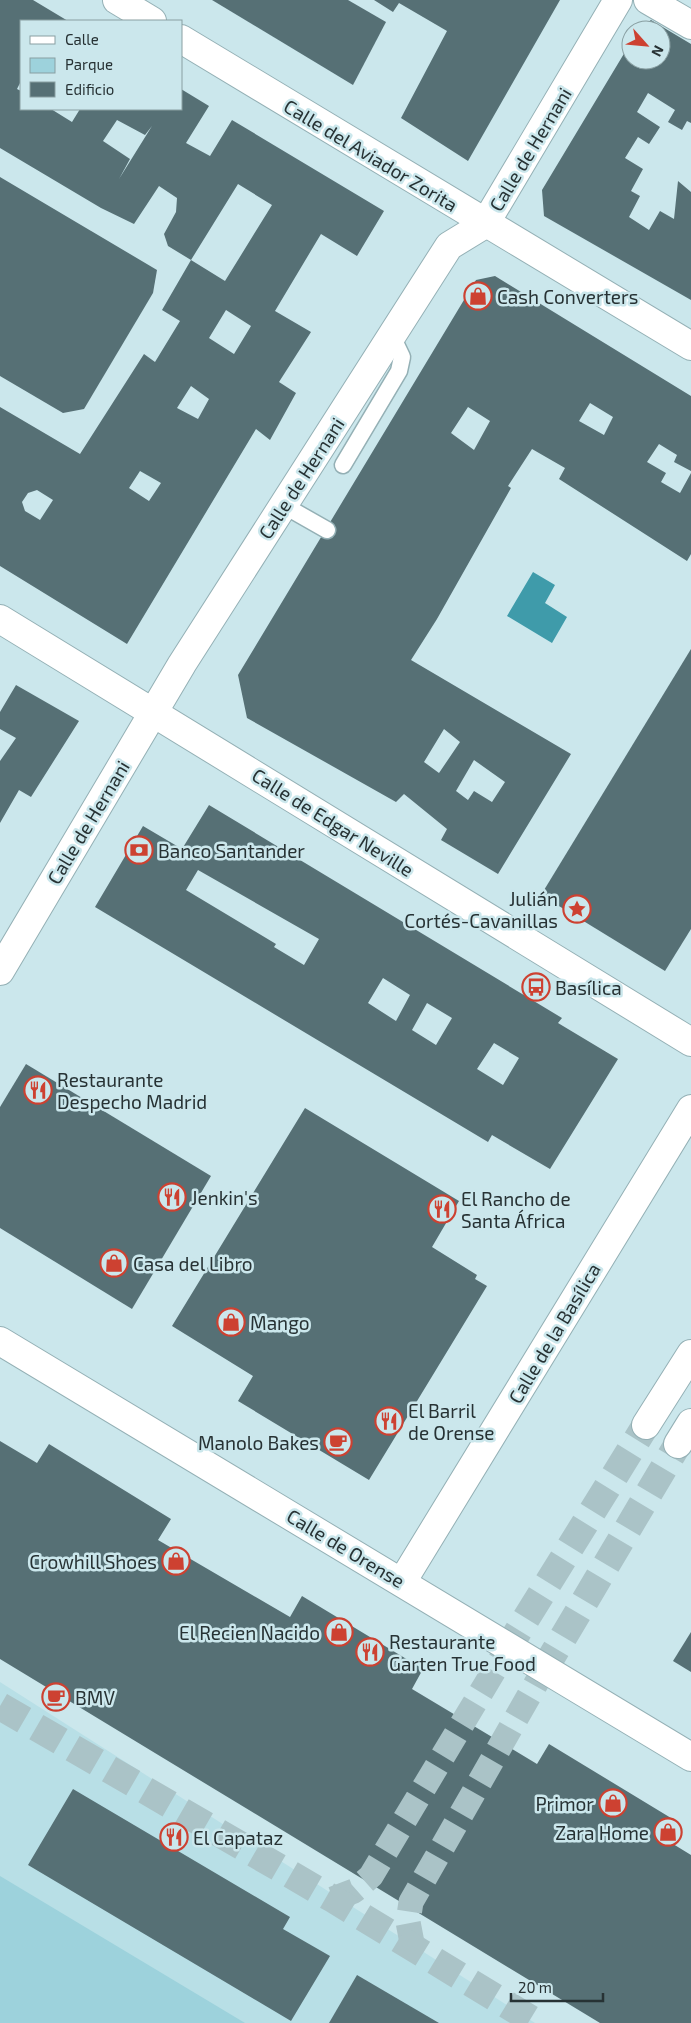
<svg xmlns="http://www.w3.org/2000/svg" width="691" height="2023" font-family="'Exo 2',sans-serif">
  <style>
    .built { fill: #b8dfe6 }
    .green { fill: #9dd2dc }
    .water { fill: #3f9baa }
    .building { fill: #567075; fill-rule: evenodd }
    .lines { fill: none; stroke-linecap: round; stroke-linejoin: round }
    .pedestrian-tunnel { stroke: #aac3c7; stroke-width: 25; stroke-dasharray: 25 12; stroke-linecap: butt }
    .minor-tunnel { stroke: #aac3c7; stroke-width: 28; stroke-dasharray: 28 14; stroke-linecap: butt }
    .service-casing { stroke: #94b0b5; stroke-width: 19 }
    .minor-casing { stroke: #94b0b5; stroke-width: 30 }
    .tertiary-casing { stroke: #94b0b5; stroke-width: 30 }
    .service { stroke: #fff; stroke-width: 16 }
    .minor { stroke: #fff; stroke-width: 28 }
    .tertiary { stroke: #fff; stroke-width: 28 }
    .labels { text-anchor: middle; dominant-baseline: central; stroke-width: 5; stroke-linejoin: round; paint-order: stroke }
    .street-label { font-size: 19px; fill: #273234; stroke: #cbe7ec }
    .poi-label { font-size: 19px; fill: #273234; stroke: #cbe7ec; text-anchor: start }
  </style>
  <rect width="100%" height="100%" fill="#cbe7ec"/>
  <!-- built -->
  <polygon class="built" points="0,1682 535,2023 0,2023"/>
  <!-- green -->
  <polygon class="green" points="0,1876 245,2023 0,2023"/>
  <!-- water -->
  <polygon class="water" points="533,572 555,585 545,603 567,617 552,643 507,616"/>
  <!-- building -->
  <g class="building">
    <path d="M0,0H33L68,21H21V81L17,89L21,91V109H51L72,122L80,109H181V89L209,106L186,143L210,156L232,120L384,211L357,256L321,234L275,311L311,332L279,382L296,393L270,440L256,429L127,644L0,566V407L80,454L144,354L155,362L180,321L162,310L191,260L225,281L272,205L238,184L191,260L168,246L164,234L176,212L177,198L159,186L134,224L101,208L0,148ZM117,120L145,135L152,126L119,179L130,159L103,141ZM226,310L251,326L234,354L209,338ZM191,386L209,399L198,419L177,408ZM140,471L161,483L149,501L129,488ZM37,490L53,500L40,520L25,511L22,502L28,493Z"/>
    <polygon points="212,0 348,0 386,22 353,85"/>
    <polygon points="374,0 560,0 468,161 401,118 447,31 399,3 393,12"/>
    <polygon points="651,20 691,44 691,123 687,121 682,130 668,122 675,110 648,93 637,112 660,127 649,144 638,137 625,158 643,169 631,191 640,196 629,217 649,230 660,211 674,219 678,181 691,192 691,300 544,216 542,190 631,42 631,60 661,60 661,30 638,30"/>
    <polygon points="0,177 157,270 153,293 84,409 63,413 0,376"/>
    <path d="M495,276L691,396V471L674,462L677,455L659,444L647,462L666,473L661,482L680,493L691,473V554L687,561L559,479L565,468L532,449L508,486L511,488L437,619L411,660L571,754L498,874L441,840L447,829L404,794L396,802L247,718L238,675L476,280ZM590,403L613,417L604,435L579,421ZM468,407L490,421L474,450L451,433ZM444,729L460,742L439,773L424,762ZM474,760L505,782L492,802L474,791L468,800L456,791Z"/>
    <polygon points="691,649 691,929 665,971 541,895"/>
    <polygon points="16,685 79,721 31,797 19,790 0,823 0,761 16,738 0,729 0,712"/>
    <path d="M209,805L562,1018L558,1023L618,1059L550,1169L492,1135L488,1142L95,907L143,826L182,849ZM198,870L319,939L304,965L274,947L276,944L186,890ZM383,978L410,995L396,1021L368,1003ZM427,1003L452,1018L436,1045L412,1030ZM494,1043L519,1058L503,1085L477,1069Z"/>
    <polygon points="26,1064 211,1176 132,1309 0,1228 0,1107"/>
    <polygon points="305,1108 459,1201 432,1247 477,1275 475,1279 487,1286 369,1480 238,1401 253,1376 172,1326"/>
    <polygon points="0,1441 37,1463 49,1444 171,1519 158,1540 290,1617 302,1596 423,1669 412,1689 537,1764 549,1744 671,1818 660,1836 691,1855 691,2023 600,2023 0,1659"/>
    <polygon points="691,1632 691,1672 673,1661"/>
    <polygon points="73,1789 290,1917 283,1929 330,1956 291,2021 28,1865"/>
    <polygon points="357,1975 439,2023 329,2023"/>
  </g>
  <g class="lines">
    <!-- pedestrian-tunnel -->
    <g class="pedestrian-tunnel">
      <polyline points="333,1899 354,1891 371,1876 504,1654"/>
      <polyline points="413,1948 408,1922 411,1902 542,1673"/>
    </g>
    <!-- minor-tunnel -->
    <g class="minor-tunnel">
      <polyline points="504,1654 646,1425"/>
      <polyline points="542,1673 678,1444"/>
      <polyline points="0,1706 333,1899 537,2023"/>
    </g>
    <!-- service casing -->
    <g class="service-casing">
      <g id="service">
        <polyline points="343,465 399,371 402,357 392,336"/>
        <polyline points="283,505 327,530"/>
      </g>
    </g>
    <!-- minor casing -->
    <g class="minor-casing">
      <g id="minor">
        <polyline points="117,0 152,21"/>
        <polyline points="648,0 691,25"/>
        <polyline points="181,39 691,346"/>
        <polyline points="0,619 691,1042"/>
        <polyline points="0,971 182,664 449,246 485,224 618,0"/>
        <polyline points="646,1425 691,1354"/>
        <polyline points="678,1444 691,1423"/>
        <polyline points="402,1582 691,1109"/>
      </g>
    </g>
    <!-- tertiary casing -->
    <g class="tertiary-casing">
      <polyline id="tertiary" points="0,1341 691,1757"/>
    </g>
    <!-- service -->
    <use href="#service" class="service"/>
    <!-- minor -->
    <use href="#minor" class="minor"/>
    <!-- tertiary -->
    <use href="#tertiary" class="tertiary"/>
  </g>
  <!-- icons -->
  <defs>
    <g id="shop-ring" transform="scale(1.4375)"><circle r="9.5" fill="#cbe7ec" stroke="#cd4131" stroke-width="1.5"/><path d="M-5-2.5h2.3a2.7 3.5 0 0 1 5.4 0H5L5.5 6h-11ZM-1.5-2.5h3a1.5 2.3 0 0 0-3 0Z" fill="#cd4131"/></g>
    <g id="bank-ring" transform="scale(1.4375)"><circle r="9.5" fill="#cbe7ec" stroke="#cd4131" stroke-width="1.5"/><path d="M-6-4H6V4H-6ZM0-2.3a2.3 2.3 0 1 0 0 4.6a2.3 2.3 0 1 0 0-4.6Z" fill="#cd4131"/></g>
    <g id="sight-ring" transform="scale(1.4375)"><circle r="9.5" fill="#cbe7ec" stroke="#cd4131" stroke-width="1.5"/><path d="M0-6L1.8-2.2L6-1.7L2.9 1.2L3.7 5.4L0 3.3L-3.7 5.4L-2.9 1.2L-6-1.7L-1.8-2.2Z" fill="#cd4131"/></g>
    <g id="bus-ring" transform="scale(1.4375)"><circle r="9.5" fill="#cbe7ec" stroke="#cd4131" stroke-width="1.5"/><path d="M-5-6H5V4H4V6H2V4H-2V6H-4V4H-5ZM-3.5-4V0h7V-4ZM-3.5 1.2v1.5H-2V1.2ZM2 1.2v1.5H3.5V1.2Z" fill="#cd4131"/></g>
    <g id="restaurant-ring" transform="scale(1.4375)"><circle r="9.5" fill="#cbe7ec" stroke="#cd4131" stroke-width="1.5"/><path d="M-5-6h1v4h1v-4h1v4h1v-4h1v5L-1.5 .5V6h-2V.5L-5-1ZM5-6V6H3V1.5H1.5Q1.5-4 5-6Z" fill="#cd4131"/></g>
    <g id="cafe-ring" transform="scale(1.4375)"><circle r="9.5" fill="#cbe7ec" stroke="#cd4131" stroke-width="1.5"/><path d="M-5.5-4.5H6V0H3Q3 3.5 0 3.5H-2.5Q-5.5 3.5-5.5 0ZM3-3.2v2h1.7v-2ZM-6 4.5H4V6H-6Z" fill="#cd4131"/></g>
  </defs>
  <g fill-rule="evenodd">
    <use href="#shop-ring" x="478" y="296"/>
    <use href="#bank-ring" x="139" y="850"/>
    <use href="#sight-ring" x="577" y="909"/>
    <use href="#bus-ring" x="536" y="987"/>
    <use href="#restaurant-ring" x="38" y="1090"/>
    <use href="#restaurant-ring" x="172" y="1197"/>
    <use href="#restaurant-ring" x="442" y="1209"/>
    <use href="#shop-ring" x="114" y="1263"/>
    <use href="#shop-ring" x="231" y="1322"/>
    <use href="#restaurant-ring" x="389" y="1421"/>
    <use href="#cafe-ring" x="338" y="1442"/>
    <use href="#shop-ring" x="176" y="1561"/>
    <use href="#shop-ring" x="339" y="1632"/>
    <use href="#restaurant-ring" x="370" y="1652"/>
    <use href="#cafe-ring" x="56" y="1697"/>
    <use href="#shop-ring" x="613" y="1803"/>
    <use href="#shop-ring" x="668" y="1832"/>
    <use href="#restaurant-ring" x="174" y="1837"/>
  </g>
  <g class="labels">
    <!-- street labels -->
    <g class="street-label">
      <text transform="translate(530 149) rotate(-59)">Calle de Hernani</text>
      <text transform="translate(371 155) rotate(31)">Calle del Aviador Zorita</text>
      <text transform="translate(301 478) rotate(-57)">Calle de Hernani</text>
      <text transform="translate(88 822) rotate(-59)">Calle de Hernani</text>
      <text transform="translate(333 822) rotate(32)">Calle de Edgar Neville</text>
      <text transform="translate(554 1333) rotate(-59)">Calle de la Basílica</text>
      <text transform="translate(346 1548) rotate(31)">Calle de Orense</text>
    </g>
    <!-- poi labels -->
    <g class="poi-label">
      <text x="497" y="296">Cash Converters</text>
      <text x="158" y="850">Banco Santander</text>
      <text x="558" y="898" text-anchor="end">Julián<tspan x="558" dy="22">Cortés-Cavanillas</tspan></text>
      <text x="555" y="987">Basílica</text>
      <text x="57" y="1079">Restaurante<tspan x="57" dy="22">Despecho Madrid</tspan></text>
      <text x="191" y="1197">Jenkin's</text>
      <text x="461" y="1198">El Rancho de<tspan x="461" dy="22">Santa África</tspan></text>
      <text x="133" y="1263">Casa del Libro</text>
      <text x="250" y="1322">Mango</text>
      <text x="408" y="1410">El Barril<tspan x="408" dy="22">de Orense</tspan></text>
      <text x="319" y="1442" text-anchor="end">Manolo Bakes</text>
      <text x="157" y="1561" text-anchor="end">Crowhill Shoes</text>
      <text x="320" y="1632" text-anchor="end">El Recien Nacido</text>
      <text x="389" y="1641">Restaurante<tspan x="389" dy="22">Garten True Food</tspan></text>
      <text x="75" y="1697">BMV</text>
      <text x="594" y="1803" text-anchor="end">Primor</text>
      <text x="649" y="1832" text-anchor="end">Zara Home</text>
      <text x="193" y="1837">El Capataz</text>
    </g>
  </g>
  <!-- legend -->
  <rect x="20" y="20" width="162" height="90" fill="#cbe7ec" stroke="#899fa2"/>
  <rect x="30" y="36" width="25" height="8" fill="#ffffff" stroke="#899fa2"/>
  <text x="65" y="45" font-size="15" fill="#273234">Calle</text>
  <rect x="30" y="58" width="25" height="15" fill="#9dd2dc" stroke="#899fa2"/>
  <text x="65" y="70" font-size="15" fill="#273234">Parque</text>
  <rect x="30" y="82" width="25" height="15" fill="#567075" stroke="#899fa2"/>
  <text x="65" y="95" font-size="15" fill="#273234">Edificio</text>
  <!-- north arrow -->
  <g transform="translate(646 45) rotate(117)"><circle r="24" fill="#cbe7ec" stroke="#899fa2"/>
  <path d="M0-4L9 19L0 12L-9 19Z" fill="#cd4131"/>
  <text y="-8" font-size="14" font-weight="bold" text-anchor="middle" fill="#273234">N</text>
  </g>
  <!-- scale -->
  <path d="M511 1993v8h92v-8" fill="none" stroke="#273234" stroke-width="2.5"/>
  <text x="518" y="1993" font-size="15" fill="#273234" stroke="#cbe7ec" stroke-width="4" paint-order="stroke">20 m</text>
</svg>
